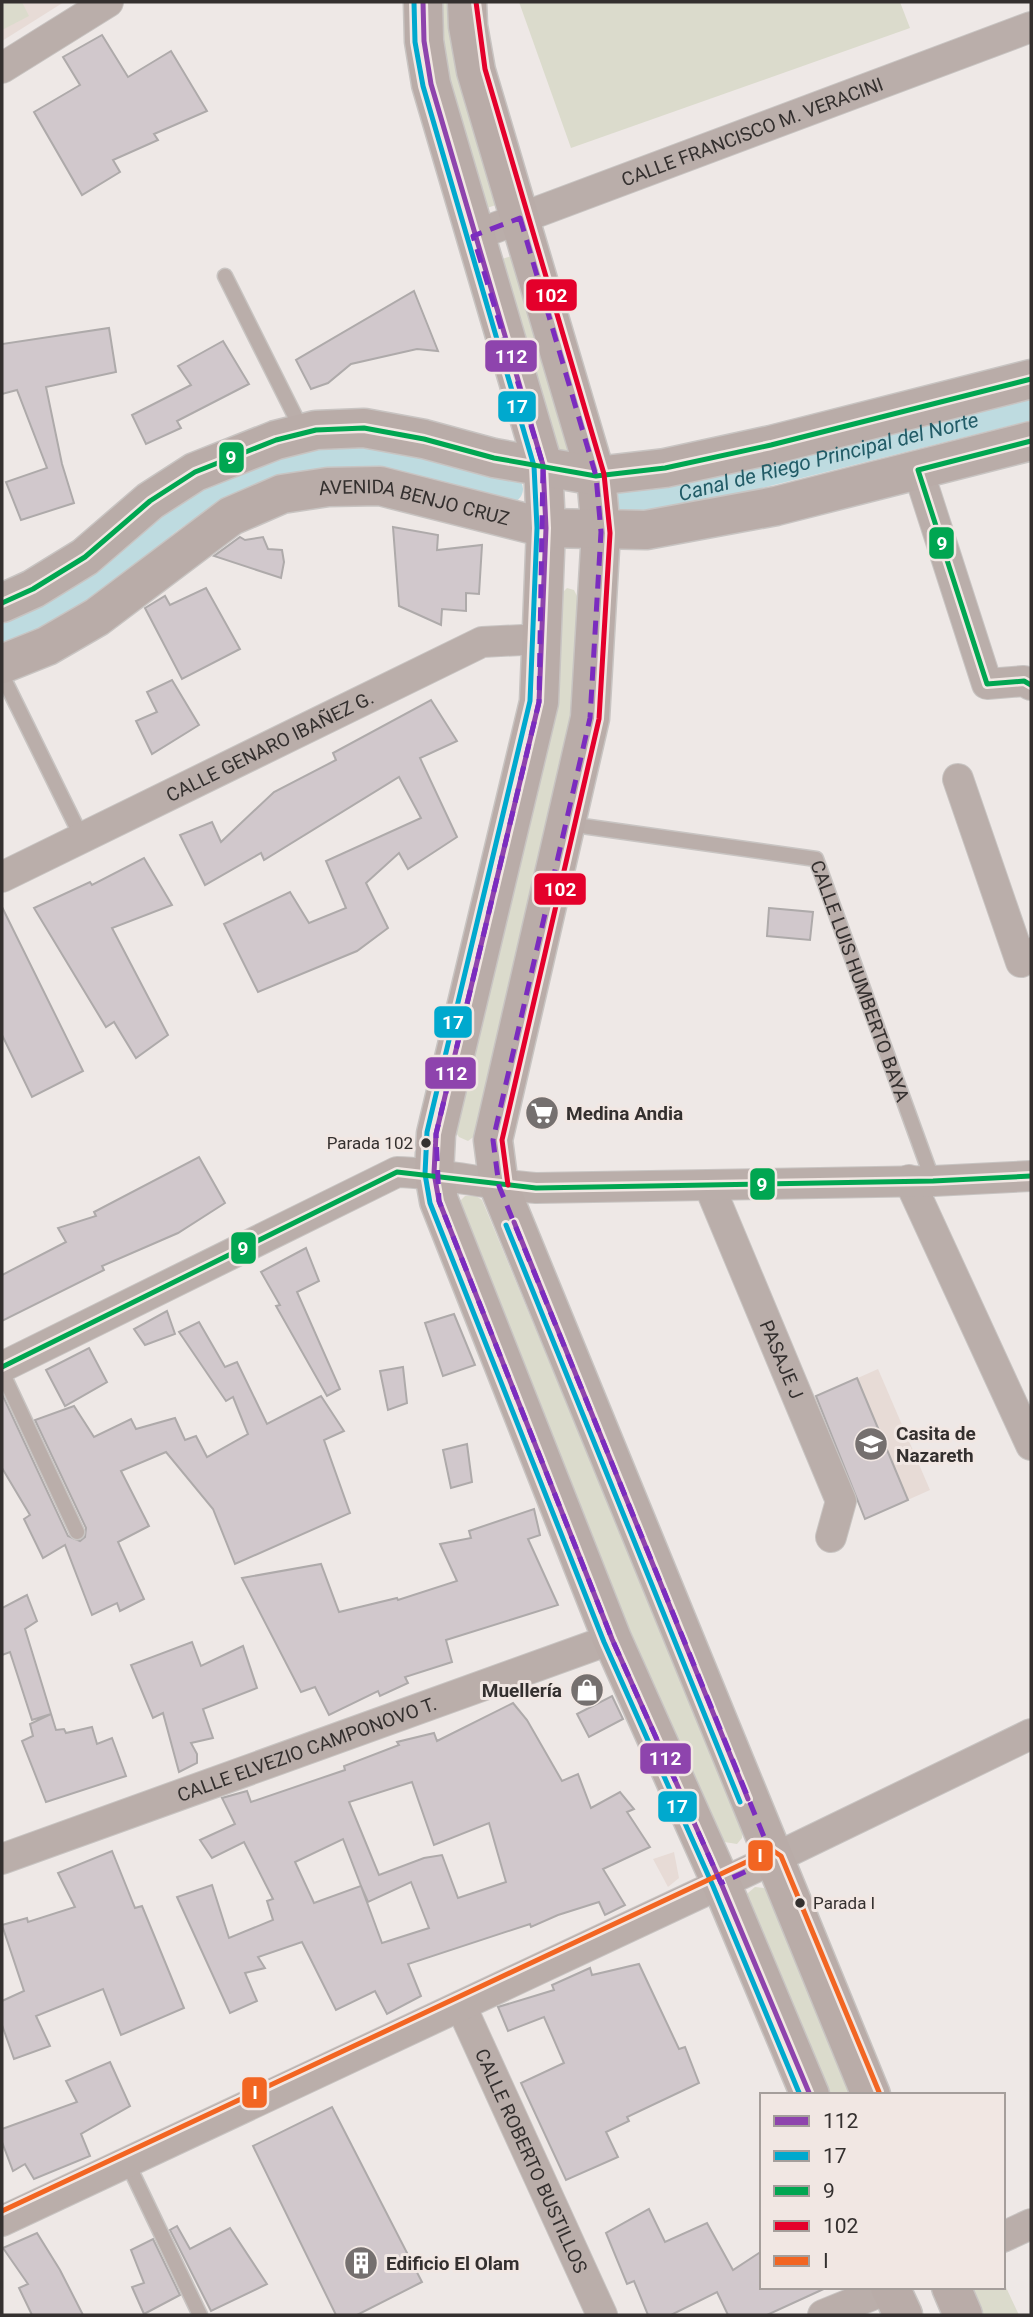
<svg xmlns="http://www.w3.org/2000/svg" width="1033" height="2317" font-family="Roboto,sans-serif">
  <style>
    .built { fill: #e7dbd6 }
    .green { fill: #dbdbcc }
    .lines { fill: none; stroke-linecap: round; stroke-linejoin: round }
    .canal { stroke: #bedbe0; stroke-width: 28 }
    .building { fill: #d1c8cc; stroke: #aeaaaa; stroke-width: 2; fill-rule: evenodd }
    .lane-casing { stroke: #c8c4c2; stroke-width: 17 }
    .street-casing { stroke: #c8c4c2; stroke-width: 32 }
    .secondary-casing { stroke: #c8c4c2; stroke-width: 41 }
    .lane { stroke: #baaeaa; stroke-width: 14 }
    .street { stroke: #baaeaa; stroke-width: 30 }
    .secondary { stroke: #b9aca8; stroke-width: 38 }
    .bus-1-casing { stroke: #f1e7e3; stroke-width: 10 }
    .bus-2-casing { stroke: #f1e7e3; stroke-width: 10 }
    .bus-3-casing { stroke: #f1e7e3; stroke-width: 10 }
    .bus-4-casing { stroke: #f1e7e3; stroke-width: 10 }
    .bus-5-casing { stroke: #f1e7e3; stroke-width: 10 }
    .bus-1 { stroke: #8e44ad; stroke-width: 5 }
    .bus-2 { stroke: #00a9ce; stroke-width: 5 }
    .bus-3 { stroke: #00a651; stroke-width: 5 }
    .bus-4 { stroke: #e4002b; stroke-width: 5 }
    .bus-5 { stroke: #f26522; stroke-width: 5 }
    .marked { fill: none; stroke: #7b2cbf; stroke-width: 5; stroke-dasharray: 14 9; stroke-linejoin: round }
    .bus-dot { fill: #34302f; stroke: #f1e7e3; stroke-width: 2.5 }
    .labels { text-anchor: middle; dominant-baseline: central; stroke-width: 6; stroke-linejoin: round; paint-order: stroke }
    .bus-label { font-size: 17px; fill: #34302f; stroke: #f1e7e3; text-anchor: end }
    .street-label { font-size: 19px; fill: #34302f; stroke: #f1e7e3 }
    .poi-label { font-size: 19px; font-weight: bold; fill: #34302f; stroke: #f1e7e3; text-anchor: start }
    .water-label { font-size: 21px; font-style: italic; fill: #215b66; stroke: #f1e7e3 }
    .line-badge { stroke: #f1e7e3; stroke-width: 2.5 }
    .badge-label { font-size: 19px; text-anchor: middle; font-weight: bold; fill: #fff }
  </style>
  <rect width="100%" height="100%" fill="#eee8e6"/>
  <!-- built -->
  <g class="built">
    <polygon points="2,2 64,2 2,41"/>
    <polygon points="878,1369 930,1490 865,1519 813,1398"/>
    <polygon points="674,1852 679,1878 668,1887 653,1859"/>
  </g>
  <!-- green -->
  <g class="green">
    <polygon points="2,2 22,2 29,16 2,30"/>
    <polygon points="435,2 451,2 499,204 484,209 442,62"/>
    <polygon points="519,2 900,2 910,28 571,148"/>
    <polygon points="512,256 568,451 556,452 502,259"/>
    <polygon points="567,588 574,590 578,598 575,677 569,742 476,1135 468,1141 459,1137 454,1130 561,594"/>
    <polygon points="465,1196 476,1196 482,1200 743,1828 742,1838 737,1844 718,1841 630,1641 458,1203"/>
    <polygon points="755,1887 764,1888 769,1893 856,2095 829,2095 744,1905 748,1893"/>
    <polygon points="1003,2281 1019,2315 979,2315 967,2287 1003,2287"/>
  </g>
  <g class="lines">
    <!-- canal -->
    <g class="canal">
      <path id="s1" d="M624,504L669,497L1031,406"/>
      <path d="M2,635C65,615 113,569 162,525C180,510 200,500 221,489C325,432 402,461 509,489"/>
    </g>
  </g>
  <!-- building -->
  <g class="building">
    <polygon points="102,35 128,77 171,51 207,111 154,134 158,140 113,160 120,172 82,195 34,112 80,85 63,57"/>
    <polygon points="414,291 438,351 417,349 351,364 328,383 311,389 296,360"/>
    <polygon points="109,328 116,372 46,387 62,464 74,503 21,520 6,482 47,468 17,390 2,394 2,344"/>
    <polygon points="223,341 249,384 177,421 181,428 146,444 132,415 191,385 178,366"/>
    <polygon points="393,527 438,535 437,550 482,545 479,594 466,593 466,611 442,609 441,625 399,606"/>
    <polygon points="240,537 245,540 263,537 268,549 282,550 284,562 281,578 214,556"/>
    <polygon points="206,588 240,649 182,679 145,608 165,596 170,605"/>
    <polygon points="172,680 199,725 152,754 136,721 157,712 147,692"/>
    <polygon points="431,700 457,741 420,758 457,837 408,869 399,853 366,883 388,928 357,951 258,992 224,924 290,892 309,923 346,908 326,861 421,818 399,777 264,860 261,853 205,885 180,835 212,822 221,842 274,792 336,760 333,753"/>
    <polygon points="144,858 172,905 112,928 168,1035 136,1058 114,1022 106,1027 34,908 90,882 92,885"/>
    <polygon points="2,907 83,1071 32,1097 2,1035"/>
    <polygon points="769,908 813,912 810,940 767,936"/>
    <polygon points="199,1157 225,1203 178,1233 102,1266 104,1270 2,1321 2,1275 66,1242 58,1228 96,1216 94,1212"/>
    <polygon points="306,1248 319,1281 297,1292 340,1389 327,1396 276,1306 280,1305 261,1272"/>
    <polygon points="167,1311 175,1334 145,1345 134,1329"/>
    <polygon points="454,1314 475,1365 443,1376 425,1323"/>
    <polygon points="199,1322 225,1367 237,1362 267,1424 321,1396 344,1431 324,1440 350,1513 235,1564 213,1509 166,1452 121,1471 149,1526 118,1542 144,1599 120,1611 117,1603 92,1615 65,1545 43,1558 24,1519 30,1515 2,1468 2,1394 68,1536 80,1541 85,1537 86,1528 35,1420 74,1406 94,1437 131,1419 136,1429 175,1418 185,1440 196,1436 207,1457 248,1434 233,1397 226,1401 179,1332"/>
    <polygon points="89,1348 107,1382 65,1406 46,1370"/>
    <polygon points="403,1367 407,1403 388,1410 380,1371"/>
    <polygon points="857,1378 908,1500 865,1519 816,1396"/>
    <polygon points="467,1444 472,1482 451,1488 443,1450"/>
    <polygon points="534,1509 540,1535 528,1539 558,1605 446,1640 452,1662 405,1677 408,1683 380,1696 378,1691 329,1715 315,1687 301,1692 242,1578 321,1564 339,1612 397,1598 398,1600 457,1581 440,1544 471,1538 469,1531"/>
    <polygon points="27,1595 37,1621 25,1629 56,1730 64,1729 66,1733 92,1727 97,1744 112,1738 126,1776 46,1802 22,1741 33,1736 30,1724 51,1714 32,1720 10,1652 2,1655 2,1608"/>
    <polygon points="192,1642 201,1666 243,1646 257,1688 203,1709 213,1738 191,1743 197,1754 197,1763 179,1772 163,1713 153,1718 131,1665"/>
    <polygon points="612,1696 623,1719 589,1737 577,1714"/>
    <path d="M513,1703L527,1720L562,1781L578,1774L591,1808L620,1792L634,1809L627,1812L650,1847L603,1869L625,1905L605,1915L599,1902L558,1915L531,1927L530,1924L408,1964L421,1996L387,2014L375,1991L336,2010L302,1942L258,1957L265,1968L245,1973L257,2001L230,2013L177,1897L212,1885L229,1938L273,1920L267,1901L273,1899L244,1842L212,1858L200,1840L235,1824L222,1798L247,1791L251,1802L345,1770L344,1766L399,1745L397,1742L434,1733L437,1741ZM412,1782L434,1845L489,1823L506,1882L458,1898L442,1855L424,1858L379,1875L349,1802ZM343,1839L361,1886L314,1903L295,1862ZM411,1882L429,1928L382,1943L361,1886L368,1902Z"/>
    <polygon points="112,1851 135,1908 142,1906 184,2008 121,2035 103,1989 36,2016 50,2046 14,2059 2,2025 2,2001 24,1991 2,1925 27,1918 28,1922 75,1907 58,1873"/>
    <polygon points="639,1964 679,2049 685,2047 699,2083 627,2117 629,2121 606,2132 618,2157 566,2180 521,2083 564,2063 544,2017 508,2031 498,2007 554,1990 552,1985 590,1968 592,1975"/>
    <polygon points="110,2062 130,2106 81,2134 90,2156 34,2179 25,2164 13,2171 2,2142 2,2129 77,2102 66,2081"/>
    <polygon points="332,2107 422,2282 357,2315 336,2315 253,2146"/>
    <polygon points="649,2209 665,2242 707,2223 733,2270 762,2251 762,2287 828,2287 767,2315 728,2315 717,2292 671,2315 648,2315 634,2281 627,2284 606,2233"/>
    <polygon points="177,2226 190,2249 230,2228 267,2284 211,2311 170,2230"/>
    <polygon points="37,2233 60,2270 83,2315 32,2315 19,2288 28,2284 3,2248"/>
    <polygon points="153,2239 180,2295 144,2314 132,2287 144,2283 131,2250"/>
  </g>
  <g class="lines">
    <!-- lane casing -->
    <g class="lane-casing">
      <g id="lane">
        <polyline points="225,276 303,432"/>
        <polyline points="2,675 82,838"/>
        <path id="s2" d="M568,824L816,859L933,1181"/>
        <polyline points="2,1372 77,1532"/>
        <polyline points="127,2162 200,2315"/>
      </g>
    </g>
    <!-- street casing -->
    <g class="street-casing">
      <g id="street">
        <polyline points="2,68 108,2"/>
        <path id="s3" d="M473,236L1031,27"/>
        <polyline points="918,470 987,684 1024,681 1031,685"/>
        <polyline points="958,779 1021,962 1031,953"/>
        <path id="s4" d="M2,877L482,642L542,639"/>
        <polyline points="909,1180 1031,1445"/>
        <path id="s5" d="M709,1185L841,1501L831,1537"/>
        <path d="M2,1367L397,1172C444,1173 489,1185 536,1188L933,1181L1031,1176"/>
        <path id="s6" d="M2,1859L612,1639"/>
        <path id="s7" d="M461,2006L602,2315"/>
        <polyline points="2,2221 773,1859 1031,1734"/>
        <polyline points="1003,2237 1031,2224"/>
        <polyline points="823,2315 892,2287"/>
      </g>
    </g>
    <!-- secondary casing -->
    <g class="secondary-casing">
      <g id="secondary">
        <polyline points="423,2 424,41 431,84 543,465 546,528 539,702 436,1134 434,1173 439,1201 612,1639 721,1883 810,2095"/>
        <polyline points="467,2 468,26 476,71 596,476 601,532 590,718 493,1140 499,1186 871,2095"/>
        <polyline points="2,603 33,589 85,557 150,501 195,472 276,440 316,430 364,428 424,439 494,458 596,476 665,468 771,445 1031,379"/>
        <path id="s8" d="M2,664L47,646L97,617L231,516L282,494L328,487L380,486L546,528L646,530L776,506L1031,441"/>
        <polyline points="890,2287 903,2315"/>
        <polyline points="951,2287 963,2315"/>
      </g>
    </g>
    <!-- lane -->
    <use href="#lane" class="lane"/>
    <!-- street -->
    <use href="#street" class="street"/>
    <!-- secondary -->
    <use href="#secondary" class="secondary"/>
    <!-- bus-1 casing -->
    <g class="bus-1-casing">
      <g id="bus-1">
        <polyline points="423,2 424,41 431,84 543,465 546,528 539,702 436,1134 434,1173 439,1201 612,1639 721,1883 810,2095"/>
        <polyline points="514,1222 748,1799"/>
      </g>
    </g>
    <!-- bus-2 casing -->
    <g class="bus-2-casing">
      <g id="bus-2">
        <polyline points="414,2 415,42 423,86 534,466 537,528 530,701 427,1132 425,1174 430,1203 604,1642 713,1886 800,2095"/>
        <polyline points="506,1225 740,1802"/>
      </g>
    </g>
    <!-- bus-3 casing -->
    <g class="bus-3-casing">
      <g id="bus-3">
        <polyline points="1031,441 918,470 987,684 1024,681 1031,685"/>
        <polyline points="2,603 33,589 85,557 150,501 195,472 276,440 316,430 364,428 424,439 494,458 596,476 665,468 771,445 1031,379"/>
        <polyline points="2,1367 397,1172 536,1188 933,1181 1031,1176"/>
      </g>
    </g>
    <!-- bus-4 casing -->
    <g class="bus-4-casing">
      <polyline id="bus-4" points="476,2 485,69 604,474 610,533 599,719 502,1140 508,1185"/>
    </g>
    <!-- bus-5 casing -->
    <g class="bus-5-casing">
      <polyline id="bus-5" points="2,2211 772,1850 781,1856 879,2092"/>
    </g>
    <!-- bus-1 -->
    <use href="#bus-1" class="bus-1"/>
    <!-- bus-2 -->
    <use href="#bus-2" class="bus-2"/>
    <!-- bus-3 -->
    <use href="#bus-3" class="bus-3"/>
    <!-- bus-4 -->
    <use href="#bus-4" class="bus-4"/>
    <!-- bus-5 -->
    <use href="#bus-5" class="bus-5"/>
  </g>
  <!-- marked area -->
  <path class="marked" d="M520,218L596,476L601,532L590,718L493,1140L499,1186L773,1859L721,1883L612,1639L439,1201L436,1134L539,702L543,465L473,236Z"/>
  <!-- icons -->
  <defs>
    <g id="supermarket-disc" transform="scale(1.75)"><circle r="9.5" fill="#75706f" stroke="#f1e7e3"/><path d="M-6-5.5h2.5l.6 2H6L4.5 2H-2.5L-4.4-4H-6ZM-1.5 3.2a1.3 1.3 0 1 0 .1 0ZM3 3.2a1.3 1.3 0 1 0 .1 0Z" fill="#fff"/></g>
    <g id="school-disc" transform="scale(1.75)"><circle r="9.5" fill="#75706f" stroke="#f1e7e3"/><path d="M0-5L7-2L0 1L-7-2ZM-4 1L0 2.5L4 1V4Q0 6-4 4Z" fill="#fff"/></g>
    <g id="shop-disc" transform="scale(1.75)"><circle r="9.5" fill="#75706f" stroke="#f1e7e3"/><path d="M-5-2.5h2.3a2.7 3.5 0 0 1 5.4 0H5L5.5 6h-11ZM-1.5-2.5h3a1.5 2.3 0 0 0-3 0Z" fill="#fff"/></g>
    <g id="building-disc" transform="scale(1.75)"><circle r="9.5" fill="#75706f" stroke="#f1e7e3"/><path d="M-4-6H4V6H1V3H-1V6H-4ZM-2.5-4.3h1.7v1.8h-1.7ZM.8-4.3h1.7v1.8H.8ZM-2.5-1h1.7V.8h-1.7ZM.8-1h1.7V.8H.8Z" fill="#fff"/></g>
  </defs>
  <g fill-rule="evenodd">
    <use href="#supermarket-disc" x="542" y="1113"/>
    <use href="#school-disc" x="871" y="1444"/>
    <use href="#shop-disc" x="587" y="1690"/>
    <use href="#building-disc" x="361" y="2263"/>
  </g>
  <!-- markers -->
  <g class="bus-dot">
    <circle cx="426" cy="1143" r="6"/>
    <circle cx="800" cy="1903" r="6"/>
  </g>
  <g class="labels">
    <!-- bus labels -->
    <g class="bus-label">
      <text x="413" y="1143">Parada 102</text>
      <text x="813" y="1903" text-anchor="start">Parada I</text>
    </g>
    <!-- street labels -->
    <g class="street-label">
      <text stroke="none"><textPath href="#s3" startOffset="298">CALLE FRANCISCO M. VERACINI</textPath></text>
      <text stroke="none"><textPath href="#s8" startOffset="464">AVENIDA BENJO CRUZ</textPath></text>
      <text stroke="none"><textPath href="#s4" startOffset="298">CALLE GENARO IBAÑEZ G.</textPath></text>
      <text stroke="none"><textPath href="#s2" startOffset="380">CALLE LUIS HUMBERTO BAYA</textPath></text>
      <text stroke="none"><textPath href="#s5" startOffset="189">PASAJE J</textPath></text>
      <text stroke="none"><textPath href="#s6" startOffset="324">CALLE ELVEZIO CAMPONOVO T.</textPath></text>
      <text stroke="none"><textPath href="#s7" startOffset="170">CALLE ROBERTO BUSTILLOS</textPath></text>
    </g>
    <!-- poi labels -->
    <g class="poi-label">
      <text x="566" y="1113">Medina Andia</text>
      <text x="896" y="1433">Casita de<tspan x="896" dy="22">Nazareth</tspan></text>
      <text x="562" y="1690" text-anchor="end">Muellería</text>
      <text x="386" y="2263">Edificio El Olam</text>
    </g>
    <!-- water labels -->
    <g class="water-label">
      <text stroke="none"><textPath href="#s1" startOffset="210">Canal de Riego Principal del Norte</textPath></text>
    </g>
  </g>
  <g class="line-badge">
    <rect x="525" y="278" width="53" height="34" rx="7" fill="#e4002b"/>
    <rect x="484" y="339" width="54" height="34" rx="7" fill="#8e44ad"/>
    <rect x="497" y="390" width="40" height="33" rx="7" fill="#00a9ce"/>
    <rect x="218" y="441" width="27" height="33" rx="7" fill="#00a651"/>
    <rect x="928" y="526" width="27" height="34" rx="7" fill="#00a651"/>
    <rect x="533" y="872" width="54" height="34" rx="7" fill="#e4002b"/>
    <rect x="433" y="1005" width="40" height="34" rx="7" fill="#00a9ce"/>
    <rect x="424" y="1056" width="53" height="34" rx="7" fill="#8e44ad"/>
    <rect x="749" y="1167" width="27" height="34" rx="7" fill="#00a651"/>
    <rect x="230" y="1231" width="27" height="34" rx="7" fill="#00a651"/>
    <rect x="639" y="1742" width="53" height="33" rx="7" fill="#8e44ad"/>
    <rect x="657" y="1790" width="41" height="33" rx="7" fill="#00a9ce"/>
    <rect x="747" y="1839" width="27" height="33" rx="7" fill="#f26522"/>
    <rect x="241" y="2076" width="27" height="33" rx="7" fill="#f26522"/>
  </g>
  <g class="badge-label">
    <text x="551" y="302">102</text>
    <text x="511" y="363">112</text>
    <text x="517" y="413">17</text>
    <text x="231" y="464">9</text>
    <text x="942" y="550">9</text>
    <text x="560" y="896">102</text>
    <text x="453" y="1029">17</text>
    <text x="451" y="1080">112</text>
    <text x="762" y="1191">9</text>
    <text x="243" y="1255">9</text>
    <text x="665" y="1765">112</text>
    <text x="677" y="1813">17</text>
    <text x="760" y="1862">I</text>
    <text x="255" y="2099">I</text>
  </g>
  <!-- border -->
  <rect width="1033" height="2317" fill="none" stroke="#34302f" stroke-width="7"/>
  <!-- legend -->
  <rect x="760" y="2093" width="245" height="196" fill="#f1e7e3" stroke="#a59e9b" stroke-width="2"/>
  <rect x="774" y="2116" width="35" height="10" fill="#8e44ad" stroke="#a59e9b" stroke-width="2"/>
  <text x="823" y="2128" font-size="21" fill="#34302f">112</text>
  <rect x="774" y="2151" width="35" height="10" fill="#00a9ce" stroke="#a59e9b" stroke-width="2"/>
  <text x="823" y="2163" font-size="21" fill="#34302f">17</text>
  <rect x="774" y="2186" width="35" height="10" fill="#00a651" stroke="#a59e9b" stroke-width="2"/>
  <text x="823" y="2198" font-size="21" fill="#34302f">9</text>
  <rect x="774" y="2221" width="35" height="10" fill="#e4002b" stroke="#a59e9b" stroke-width="2"/>
  <text x="823" y="2233" font-size="21" fill="#34302f">102</text>
  <rect x="774" y="2256" width="35" height="10" fill="#f26522" stroke="#a59e9b" stroke-width="2"/>
  <text x="823" y="2268" font-size="21" fill="#34302f">I</text>
</svg>
